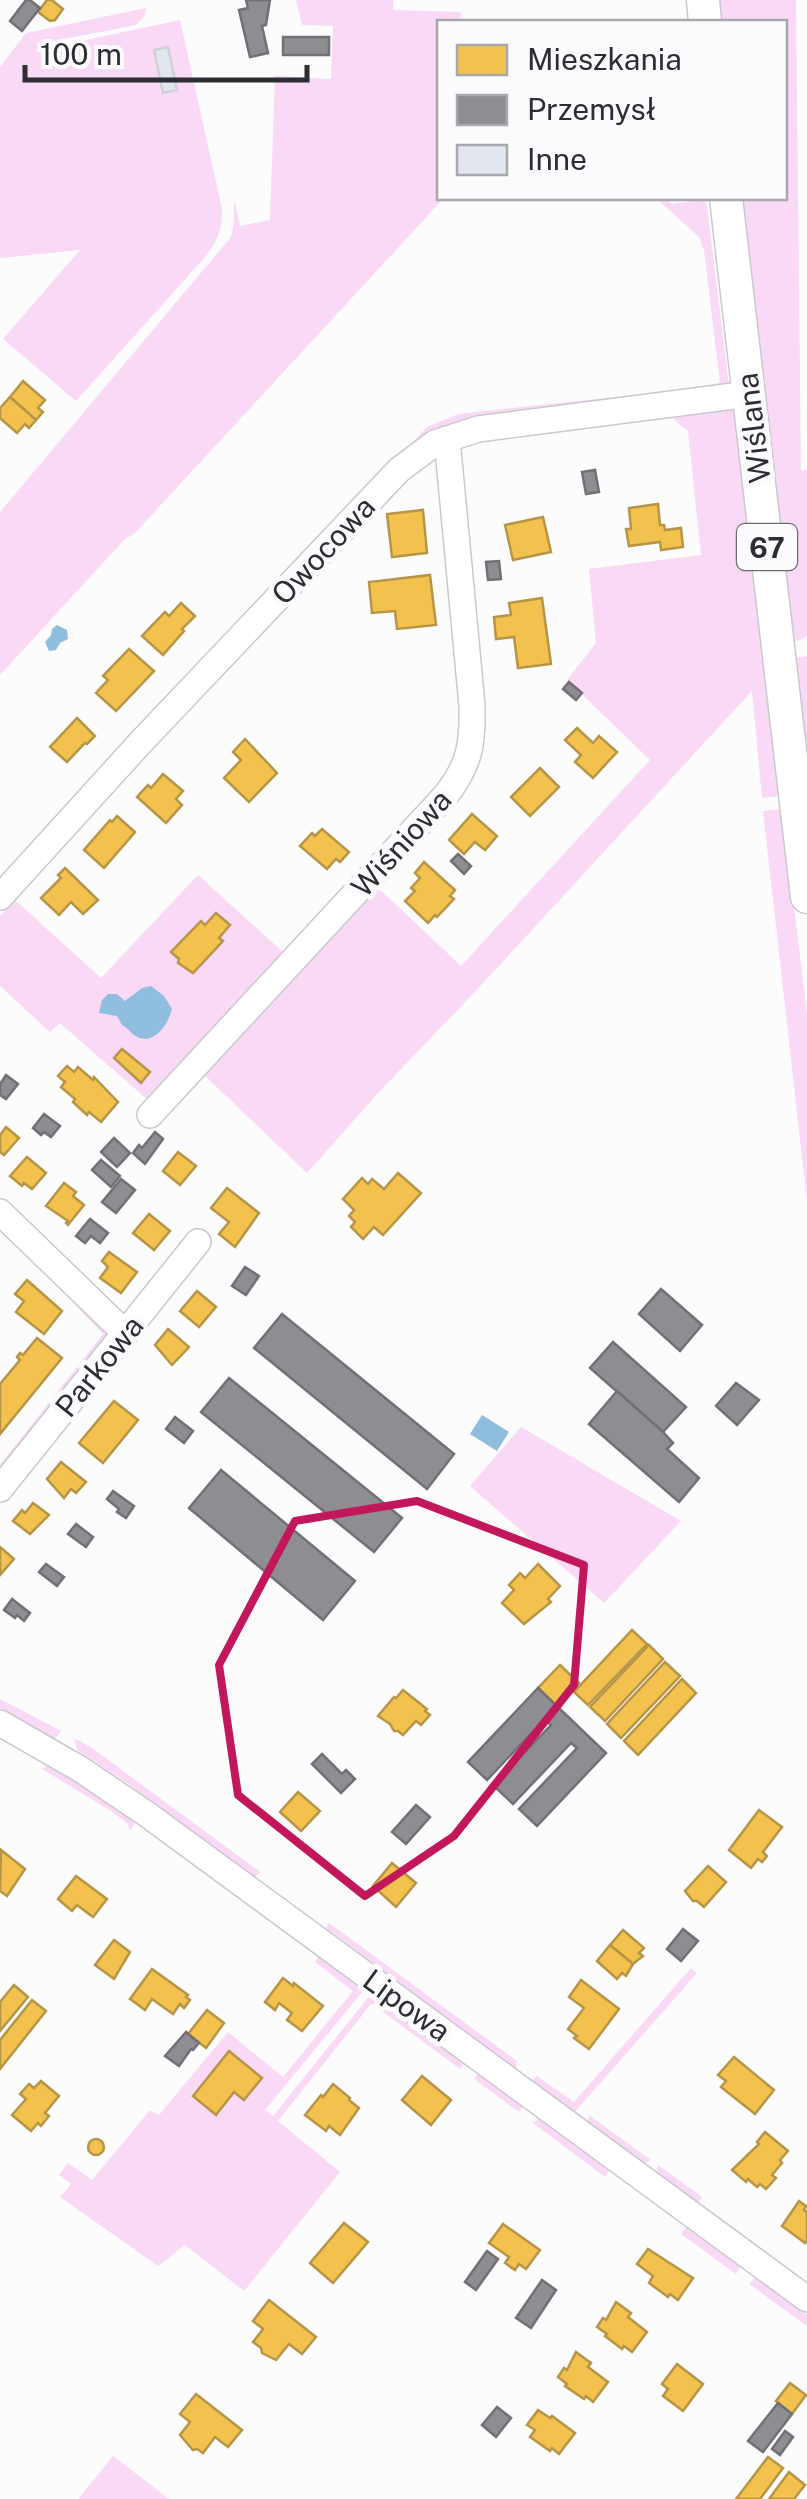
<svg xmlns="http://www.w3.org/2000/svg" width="807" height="2499" font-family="'Public Sans',sans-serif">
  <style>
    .green { fill: #f9d9f5 }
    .water { fill: #8fbede }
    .homes { fill: #f2c14e; stroke: #b79546; stroke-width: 2.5 }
    .industry { fill: #8d8d92; stroke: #707076; stroke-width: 2.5 }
    .building { fill: #e1e5ed; stroke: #cfd1d5; stroke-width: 2.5 }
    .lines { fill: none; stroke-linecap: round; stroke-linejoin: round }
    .minor-casing { stroke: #cacace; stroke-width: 28 }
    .major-casing { stroke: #cacace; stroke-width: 35 }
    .minor { stroke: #fff; stroke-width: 25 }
    .major { stroke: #fff; stroke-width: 32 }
    .marked { fill: none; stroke: #c2185b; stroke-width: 8; stroke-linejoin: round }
    .labels { text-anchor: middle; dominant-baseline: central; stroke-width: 10; stroke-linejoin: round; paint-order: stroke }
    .shield { fill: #fbfbfe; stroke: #6b6b71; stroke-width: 2.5 }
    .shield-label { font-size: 28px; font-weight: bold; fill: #2d2d34 }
    .street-label { font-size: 30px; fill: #2d2d34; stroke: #fbfbfe }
  </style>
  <rect width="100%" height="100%" fill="#fcfcfd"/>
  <!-- green -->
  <g class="green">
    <polygon points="296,0 393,0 393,10 461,12 460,22 440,22 440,198 444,198 135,533 124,540 0,675 0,512 231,237 234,222 234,199 240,226 270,220 275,76 331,79 333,26 302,25"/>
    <path d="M716,0H796L801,471L807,469V636C802,640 799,641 792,641L735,198H784V22H717Z"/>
    <path d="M146,8L145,15L136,25L39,44V50L180,20L222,209C222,232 218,239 205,257L76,401L3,339L80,250L0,258V67L26,33Z"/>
    <polygon points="656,198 665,198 672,204 692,201 692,198 706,198 729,385 698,388 720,383 704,250 699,237"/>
    <polygon points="670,391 670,398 446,431 411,444 427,427 458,414"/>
    <polygon points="739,407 781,796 762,798 752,691 472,995 378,1093 307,1173 200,1071 375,885 461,966 650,760 567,680 596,643 589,569 701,555 688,431 672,418"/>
    <polygon points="807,656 807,745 805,744 794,658"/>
    <polygon points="782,809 807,1013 807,1201 763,811"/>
    <polygon points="198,875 285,954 149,1101 60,1023 50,1032 0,986 0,916 15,900 101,978"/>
    <polygon points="58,1284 110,1333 0,1472 0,1465 103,1334 57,1286"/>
    <polygon points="521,1427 681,1521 604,1603 470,1486"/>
    <polygon points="0,1699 61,1731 55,1739 0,1708"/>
    <polygon points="74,1738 92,1748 260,1872 255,1877 131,1786 77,1750"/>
    <polygon points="53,1762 136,1821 130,1831 127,1823 111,1811 42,1769"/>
    <polygon points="329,1923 517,2061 516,2070 326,1928"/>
    <polygon points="320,1953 360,1981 363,1991 265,2110 273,2116 371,1994 377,1999 373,2005 371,2004 278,2121 340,2172 244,2291 185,2245 158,2266 60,2197 71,2184 59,2175 68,2163 92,2180 150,2110 159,2115 228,2032 283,2077 353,1991 315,1962"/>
    <polygon points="691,1968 697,1973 574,2113 531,2081 537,2076 574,2102"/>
    <polygon points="388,2006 466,2060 460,2069 382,2011"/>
    <polygon points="481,2069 524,2105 519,2112 474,2079"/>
    <polygon points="589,2115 651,2160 639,2166 587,2124"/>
    <polygon points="539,2119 609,2171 605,2177 533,2123"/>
    <polygon points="658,2165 702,2197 695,2208 655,2178"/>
    <polygon points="686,2227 741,2266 736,2274 681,2234"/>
    <polygon points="755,2277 807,2315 807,2326 749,2284"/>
    <polygon points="113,2456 169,2499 78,2499"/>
  </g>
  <!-- water -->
  <g class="water">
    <polygon points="57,625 67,630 68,639 60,643 56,650 49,651 45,642 51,635 52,629"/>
    <path d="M151,986L164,996L172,1009C168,1025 153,1048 134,1035C130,1032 127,1027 122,1025L117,1016L99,1013L102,1000L108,994H117L125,1001L142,988Z"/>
    <polygon points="482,1415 509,1432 497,1451 470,1434"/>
  </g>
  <!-- homes -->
  <g class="homes">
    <polygon points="47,0 52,0 63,9 55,20 50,21 38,12"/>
    <polygon points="23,381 45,400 38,408 43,412 36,420 10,397"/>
    <polygon points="10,397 36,420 29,428 25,424 17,433 0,418 0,408"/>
    <polygon points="658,504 660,525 664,525 665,530 681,528 683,547 661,550 660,542 629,546 626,529 631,529 629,508"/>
    <polygon points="423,510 427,553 392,557 387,514"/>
    <polygon points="543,517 551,552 513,560 505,525"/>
    <polygon points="430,575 436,625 397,629 395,611 372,613 369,582"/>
    <polygon points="542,598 551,664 518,668 514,637 496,639 494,617 511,615 509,603"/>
    <polygon points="181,603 195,616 182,629 184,631 163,655 142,636 165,612 169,616"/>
    <polygon points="129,649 154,671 116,711 96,693 108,680 103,676"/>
    <polygon points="77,718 95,736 87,744 85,743 67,762 50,747"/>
    <polygon points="577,728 593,743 599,736 617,752 593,778 575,762 581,755 565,740"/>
    <polygon points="245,739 277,773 249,802 224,778 241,760 233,752"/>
    <polygon points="540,768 559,787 530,816 511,797"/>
    <polygon points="163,774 183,791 176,799 182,805 166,823 137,797 148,785 151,788"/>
    <polygon points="472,814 497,836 485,850 475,842 464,854 449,840"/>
    <polygon points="117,816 135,832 104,868 84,850 110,820 112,822"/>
    <polygon points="322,829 349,852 340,862 336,859 327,869 300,846 312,833 315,836"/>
    <polygon points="424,862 455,890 450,896 454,899 437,917 435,915 428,923 405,901 415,891 411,888 420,878 415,873"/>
    <polygon points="65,868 98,900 83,914 71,902 59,915 41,898 61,878 58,875"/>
    <polygon points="216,913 230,925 219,938 223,941 193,973 178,963 179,959 171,952 201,921 205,925"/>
    <polygon points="122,1049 150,1072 141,1083 114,1058"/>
    <polygon points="67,1066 74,1072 78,1067 93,1080 94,1077 118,1102 101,1122 89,1112 87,1115 73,1102 75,1099 61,1087 65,1082 58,1076"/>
    <polygon points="6,1127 19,1138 4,1155 0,1152 0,1135"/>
    <polygon points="178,1152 196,1166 180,1185 163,1171"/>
    <polygon points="27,1157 46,1173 32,1189 24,1183 22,1186 10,1176"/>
    <polygon points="398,1173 421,1193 383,1235 374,1227 363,1239 351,1227 355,1222 349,1216 354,1210 343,1199 362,1178 368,1184 372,1179 384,1189"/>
    <polygon points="64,1183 76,1192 73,1196 84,1205 68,1225 66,1223 68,1221 46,1206"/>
    <polygon points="227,1188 259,1213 235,1247 219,1234 229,1222 211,1208"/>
    <polygon points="149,1214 170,1231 154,1250 133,1233"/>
    <polygon points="109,1252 137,1272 121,1293 100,1278 108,1267 102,1261"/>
    <polygon points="27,1280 62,1311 44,1334 16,1312 24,1301 15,1294"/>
    <polygon points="197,1291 216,1307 199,1327 180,1311"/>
    <polygon points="168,1329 189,1347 172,1365 155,1345"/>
    <polygon points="37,1338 62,1358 0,1434 0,1384 20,1360 17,1357 20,1353 23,1355"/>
    <polygon points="114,1401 138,1420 103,1463 79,1443"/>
    <polygon points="61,1462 86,1482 76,1493 71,1489 64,1498 47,1479"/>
    <polygon points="33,1503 49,1515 30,1534 13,1521 22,1510 25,1513"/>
    <polygon points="0,1547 14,1559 0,1575"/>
    <polygon points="538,1564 560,1586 548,1599 551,1602 524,1624 502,1603 514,1590 509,1585 520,1573 525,1578"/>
    <polygon points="632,1630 647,1644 588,1705 574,1692"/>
    <polygon points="649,1645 663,1659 605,1721 590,1707"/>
    <polygon points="665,1662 680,1676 621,1738 607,1724"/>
    <polygon points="560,1665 579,1683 557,1707 538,1688"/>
    <polygon points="682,1679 696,1693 638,1755 624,1741"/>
    <polygon points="403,1690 427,1709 425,1711 430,1715 421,1725 416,1721 403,1735 398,1731 394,1731 390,1724 378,1716 394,1697 396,1698"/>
    <polygon points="298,1792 320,1811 301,1831 280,1812"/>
    <polygon points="759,1810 782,1827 763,1852 767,1856 762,1862 758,1859 751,1868 729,1850"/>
    <polygon points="1,1850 25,1869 7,1896 0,1891"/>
    <polygon points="392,1863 416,1883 396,1907 373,1886"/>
    <polygon points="708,1866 726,1882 704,1907 697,1901 693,1901 685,1891"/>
    <polygon points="76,1876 107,1899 93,1917 77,1905 72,1911 58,1899"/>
    <polygon points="623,1930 644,1948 639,1953 643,1956 633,1964 610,1945"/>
    <polygon points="114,1940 130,1952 114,1979 95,1965"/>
    <polygon points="610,1945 633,1964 626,1976 622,1973 617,1979 597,1961"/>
    <polygon points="152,1969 188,1995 186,1997 190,2000 184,2008 180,2004 173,2014 152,1999 145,2010 130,1999"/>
    <polygon points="283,1978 293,1986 294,1983 323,2006 302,2031 287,2020 292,2013 279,2003 275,2010 265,2002"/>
    <polygon points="581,1980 619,2009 589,2049 574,2038 577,2036 568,2029 584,2008 569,1997"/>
    <polygon points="14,1985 28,1997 0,2031 0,2002"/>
    <polygon points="32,2000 46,2011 0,2069 0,2040"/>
    <polygon points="207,2010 224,2023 206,2048 188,2034"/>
    <polygon points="229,2051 262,2078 244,2100 234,2092 216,2115 193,2096"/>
    <polygon points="734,2057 774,2090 755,2114 721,2087 726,2081 718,2075"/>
    <polygon points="422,2076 451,2100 431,2125 402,2100"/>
    <polygon points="41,2081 59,2096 45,2113 49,2116 41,2126 38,2123 31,2131 12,2115 26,2099 20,2094 29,2084 34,2088"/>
    <polygon points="333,2084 350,2098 349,2100 359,2108 340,2135 329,2126 326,2131 305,2115 321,2095 323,2097"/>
    <polygon points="765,2132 788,2151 780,2160 782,2163 772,2175 776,2178 766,2189 760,2184 757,2187 748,2179 746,2182 732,2170 759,2144 757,2142"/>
    <circle cx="96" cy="2147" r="8"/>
    <polygon points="799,2201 806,2206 804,2210 807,2212 807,2240 805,2243 782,2226"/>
    <polygon points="344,2223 368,2242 333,2283 310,2263"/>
    <polygon points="503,2224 540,2250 526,2269 519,2264 515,2270 505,2263 509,2257 489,2243"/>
    <polygon points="648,2249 693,2278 678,2300 670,2294 668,2297 649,2283 653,2276 637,2264"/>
    <polygon points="269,2300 316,2337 302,2354 289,2344 276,2360 262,2353 261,2348 253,2342 263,2329 253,2321"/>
    <polygon points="616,2302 631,2313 628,2317 647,2332 632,2352 624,2346 622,2349 605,2336 607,2334 597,2327 603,2318 606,2320"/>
    <polygon points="576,2352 591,2363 588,2367 608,2382 593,2402 586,2396 584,2399 565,2386 567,2384 558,2377 564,2368 567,2370"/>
    <polygon points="677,2364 703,2384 683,2411 663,2396 668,2389 662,2384"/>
    <polygon points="790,2383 806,2395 792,2414 776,2401"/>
    <polygon points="196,2394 242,2430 228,2447 215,2437 203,2453 197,2449 193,2450 180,2435 190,2422 180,2414"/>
    <polygon points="538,2410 550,2418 552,2416 575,2433 559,2454 552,2448 550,2451 530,2437 535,2430 527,2425"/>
    <polygon points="768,2457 783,2468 760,2499 736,2499"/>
    <polygon points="789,2472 805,2485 794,2499 769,2499"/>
  </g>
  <!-- industry -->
  <g class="industry">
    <polygon points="26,0 30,0 40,8 22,31 10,21"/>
    <polygon points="246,0 270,0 266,25 262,26 268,53 250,57 239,10 248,8"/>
    <rect x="283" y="37" width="46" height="18"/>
    <polygon points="595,470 599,492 586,494 582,472"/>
    <polygon points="499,561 501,579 488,580 486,562"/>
    <polygon points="569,682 582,693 576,700 563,689"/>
    <polygon points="458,854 471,866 464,874 451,861"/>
    <polygon points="6,1075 18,1084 6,1099 0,1095 0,1084"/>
    <polygon points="44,1114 60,1126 51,1137 44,1132 41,1135 33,1128"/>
    <polygon points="155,1132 163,1139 145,1164 133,1153 139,1145 142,1148"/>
    <polygon points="114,1138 130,1153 117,1167 101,1152"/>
    <polygon points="101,1160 120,1176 111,1187 92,1170"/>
    <polygon points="121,1179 135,1190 116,1213 102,1202"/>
    <polygon points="90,1219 108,1233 100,1243 91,1236 85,1243 76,1236"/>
    <polygon points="245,1267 259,1276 246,1295 232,1286"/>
    <polygon points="661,1289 702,1325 680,1351 639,1314"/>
    <polygon points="282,1314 454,1454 427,1489 254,1348"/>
    <polygon points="613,1342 686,1407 663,1432 590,1368"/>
    <polygon points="229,1378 402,1518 374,1552 201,1412"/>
    <polygon points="736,1383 759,1400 737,1425 716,1406"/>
    <polygon points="617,1391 663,1432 673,1443 667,1449 699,1478 679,1502 589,1424"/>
    <polygon points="175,1417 193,1431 184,1443 166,1429"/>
    <polygon points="221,1470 355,1581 323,1620 189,1508"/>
    <polygon points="113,1491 134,1506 126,1518 117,1512 119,1509 107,1499"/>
    <polygon points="76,1524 93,1537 86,1547 68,1534"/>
    <polygon points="46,1564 64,1577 57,1586 39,1572"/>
    <polygon points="12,1599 30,1613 24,1621 17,1615 15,1618 4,1610"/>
    <polygon points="538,1688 606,1753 537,1826 519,1809 577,1748 571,1743 513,1804 493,1785 551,1725 545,1719 487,1780 468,1762"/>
    <polygon points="322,1754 342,1774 346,1770 355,1779 341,1793 312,1764"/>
    <polygon points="416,1805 430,1817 406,1844 392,1832"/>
    <polygon points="683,1929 698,1941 681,1961 667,1949"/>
    <polygon points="186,2032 199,2043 193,2050 191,2049 179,2066 165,2056"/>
    <polygon points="487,2251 498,2259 476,2290 465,2282"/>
    <polygon points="542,2280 556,2290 531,2328 516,2318"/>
    <polygon points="778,2403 792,2414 763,2452 748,2441"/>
    <polygon points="497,2407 511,2418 496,2437 482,2425"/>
    <polygon points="785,2431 793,2437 780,2455 772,2449"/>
  </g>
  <!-- building -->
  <polygon class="building" points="168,47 177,90 163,93 154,50"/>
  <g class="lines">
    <!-- minor casing -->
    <g class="minor-casing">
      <g id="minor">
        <polyline points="0,897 141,742 399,470 435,443 478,429 749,394"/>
        <path d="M150,1115L446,795C470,764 473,744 472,705L447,439"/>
        <polyline points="0,1212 126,1334"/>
        <polyline points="0,1489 198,1242"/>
        <polyline points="0,1723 80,1769 148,1815 807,2299"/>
      </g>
    </g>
    <!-- major casing -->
    <g class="major-casing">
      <g id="major">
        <polyline points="703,0 705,22"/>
        <polyline points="726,198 807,897"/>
      </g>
    </g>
    <!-- minor -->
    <use href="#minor" class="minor"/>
    <!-- major -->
    <use href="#major" class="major"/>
  </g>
  <!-- marked area -->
  <path class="marked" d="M417,1501L584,1565L574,1685L454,1836L365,1896L238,1795L219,1665L295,1521Z"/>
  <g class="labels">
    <!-- shield labels -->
    <rect class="shield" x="737" y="524" width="60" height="46" rx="8"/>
    <g class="shield-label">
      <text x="767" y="547">67</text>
    </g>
    <!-- street labels -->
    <g class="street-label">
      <text transform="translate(753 428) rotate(-97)">Wiślana</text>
      <text transform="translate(323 550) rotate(-47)">Owocowa</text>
      <text transform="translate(401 843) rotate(-48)">Wiśniowa</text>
      <text transform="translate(99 1366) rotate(-51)">Parkowa</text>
      <text transform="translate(407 2005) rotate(36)">Lipowa</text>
    </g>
  </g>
  <!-- legend -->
  <rect x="437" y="20" width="350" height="180" fill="#fbfbfe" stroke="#a9a9ad" stroke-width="2.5"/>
  <rect x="457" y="45" width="50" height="30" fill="#f2c14e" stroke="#a9a9ad" stroke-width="2.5"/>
  <text x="527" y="70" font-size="30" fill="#2d2d34">Mieszkania</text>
  <rect x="457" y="95" width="50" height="30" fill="#8d8d92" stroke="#a9a9ad" stroke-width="2.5"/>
  <text x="527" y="120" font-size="30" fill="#2d2d34">Przemysł</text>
  <rect x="457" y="145" width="50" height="30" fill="#e1e5ed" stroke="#a9a9ad" stroke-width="2.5"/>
  <text x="527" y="170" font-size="30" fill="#2d2d34">Inne</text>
  <!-- scale -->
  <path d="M25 65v15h282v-15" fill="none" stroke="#2d2d34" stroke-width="5"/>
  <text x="40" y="65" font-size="30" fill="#2d2d34" stroke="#fbfbfe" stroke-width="8" paint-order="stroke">100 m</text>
</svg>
